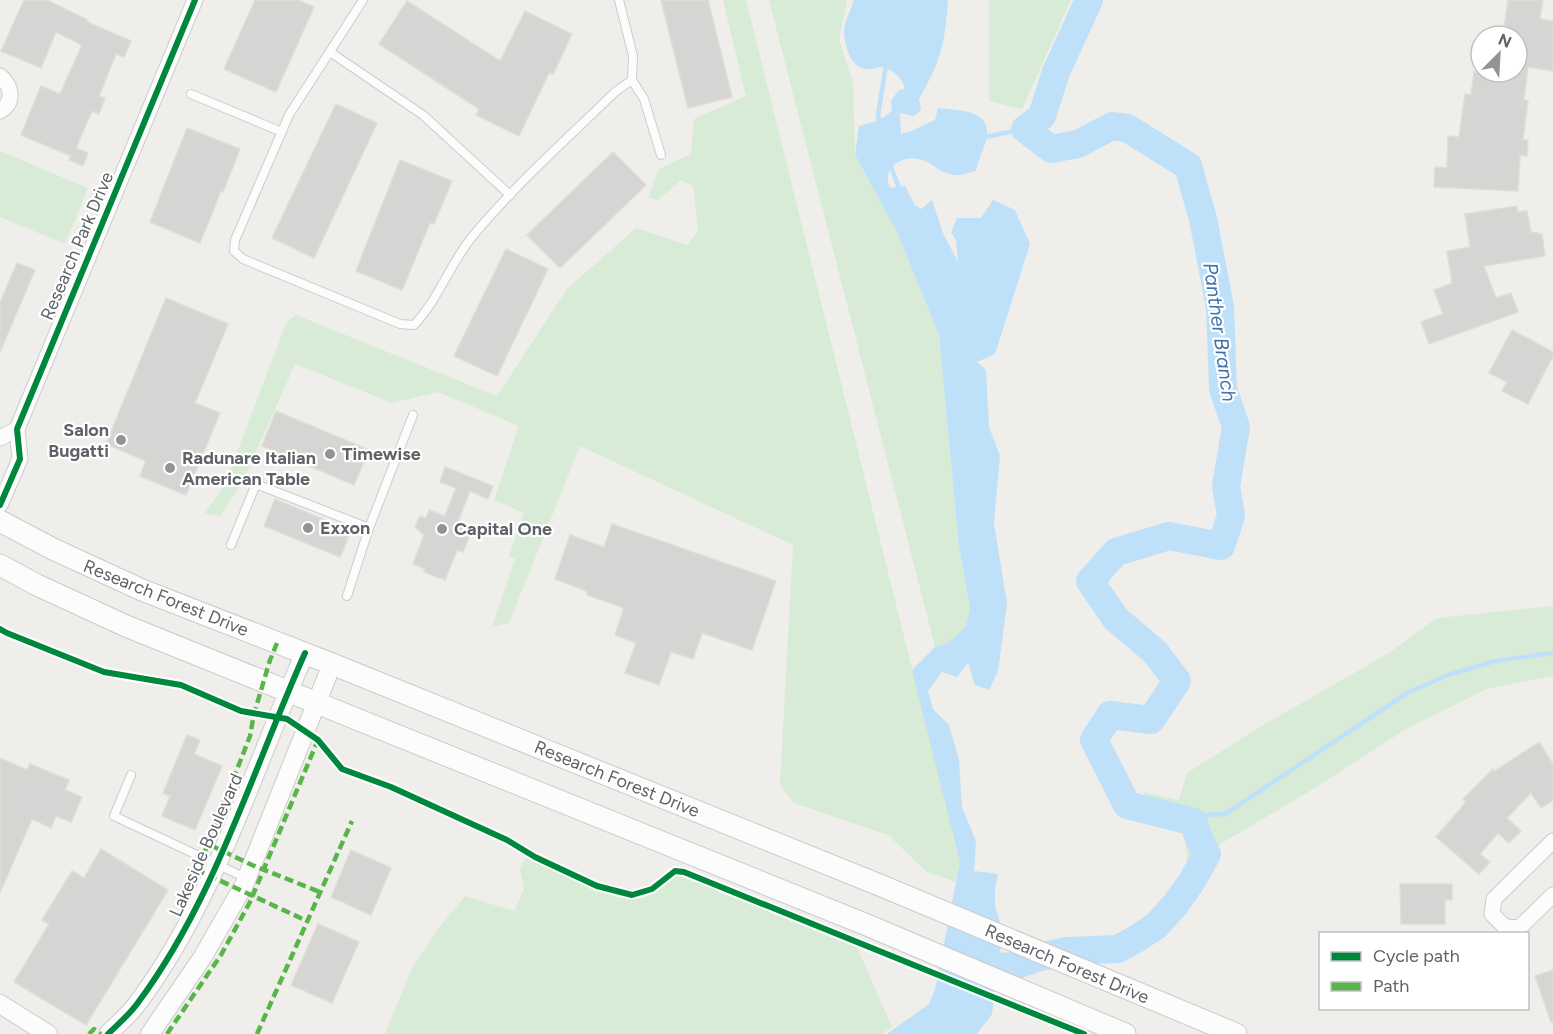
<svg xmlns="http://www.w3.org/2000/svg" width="1553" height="1034" font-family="Figtree,sans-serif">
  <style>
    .green { fill: #d8ebd6 }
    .water { fill: #bfe0f9 }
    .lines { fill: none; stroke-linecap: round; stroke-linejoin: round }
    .stream { stroke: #bfe0f9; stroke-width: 4.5 }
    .river { stroke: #bfe0f9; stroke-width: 28 }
    .building { fill: #d6d5d3; stroke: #deddd9; stroke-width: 1.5 }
    .service-casing { stroke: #cbcccc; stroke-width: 10 }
    .minor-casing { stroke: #cbcccc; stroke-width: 17 }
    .tertiary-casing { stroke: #cbcccc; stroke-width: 20 }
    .secondary-casing { stroke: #cacacb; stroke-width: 23 }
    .service { stroke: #fdfcfc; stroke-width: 8 }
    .minor { stroke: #fdfcfc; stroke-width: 15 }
    .tertiary { stroke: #fdfcfc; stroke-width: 18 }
    .secondary { stroke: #fdfcfc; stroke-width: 21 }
    .quiet { stroke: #58b549; stroke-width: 4.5; stroke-dasharray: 9 4.5; stroke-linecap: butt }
    .cycleway-casing { stroke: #fff; stroke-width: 10 }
    .cycleway { stroke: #00873e; stroke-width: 6 }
    .poi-dot { fill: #919496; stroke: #fff; stroke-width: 2 }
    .labels { text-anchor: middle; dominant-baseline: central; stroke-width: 4.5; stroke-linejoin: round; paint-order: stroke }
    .street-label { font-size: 18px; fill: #5f6368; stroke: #fff }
    .poi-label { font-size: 18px; font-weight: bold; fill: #5f6368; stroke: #fff; text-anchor: start }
    .water-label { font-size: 20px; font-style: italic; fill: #4174aa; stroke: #fff }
  </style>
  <rect width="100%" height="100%" fill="#efeeea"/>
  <!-- green -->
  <g class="green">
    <polygon points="723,0 746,0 960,862 956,882 927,872 888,835 794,803 780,785 793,545 580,446 509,623 492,627 515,559 509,556 524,513 494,500 519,426 438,392 392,403 295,364 243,481 220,516 205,513 225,484 287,321 296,315 497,396 567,289 636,228 687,245 698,231 693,186 681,180 658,200 648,198 659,169 691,154 694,119 746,96"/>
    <polygon points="769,0 847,0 839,40 853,82 855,155 897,232 939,335 959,546 970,608 966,626 948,643 935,647"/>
    <polygon points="989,0 1071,0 1022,109 989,101"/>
    <polygon points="0,151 88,188 65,244 0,217"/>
    <polygon points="1553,606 1553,676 1487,689 1406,729 1310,791 1217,846 1197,879 1188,876 1185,829 1144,814 1153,805 1142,792 1179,800 1187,773 1265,724 1389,653 1437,618"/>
    <path d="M526,857C550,869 613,903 638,899C653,897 664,883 677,875L687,876L856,945L892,1027L882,1034H385L411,970L439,928L465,896L514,911L524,889L520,869Z"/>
  </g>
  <!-- water -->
  <path class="water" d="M854,0H948C945,44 941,61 919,99L921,110L914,116L900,113L901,134L911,131L935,120L938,108C961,111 996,109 985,144C982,153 978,161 976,171C970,172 960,176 953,175C941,174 931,161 919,159C901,155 881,169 890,188L905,186L915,205L921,209L932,200L943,233L958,262L956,240L951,232L957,218H981L993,200L1015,210L1030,244L995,354L977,362L986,370L989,427L1000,456L994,523L1007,604L998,671L989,690L975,685L968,663L957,677L942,672L928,691L933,709L949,725L959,760L962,807L976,841L974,871L998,874L995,888V907L1003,930L992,1014L977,1034H887L929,1004L935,990L960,862L912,670L935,647L948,643L966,626L970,608L959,546L939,335L897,232L855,155L859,126C873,122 882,121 892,110L891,101L898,91L905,88C901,77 893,69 881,67C877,67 872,70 867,69C851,68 845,47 844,32C844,22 851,10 854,0Z"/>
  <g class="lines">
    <!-- stream -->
    <g class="stream">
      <polyline points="880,124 878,115 886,65"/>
      <polyline points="980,138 1025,129"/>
      <polyline points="890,164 901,193"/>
      <polyline points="1194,822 1204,815 1225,814 1409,692 1448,675 1495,661 1553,653"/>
    </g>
    <!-- river -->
    <polyline class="river" points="921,1034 942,1014 998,967 1014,966 1036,958 1067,951 1118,949 1136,939 1156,926 1175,905 1192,881 1207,854 1198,837 1194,822 1127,805 1094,740 1110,715 1151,720 1177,681 1155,652 1116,619 1090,581 1116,552 1169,536 1221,546 1231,516 1226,486 1236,427 1223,389 1220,307 1203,219 1188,166 1127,128 1112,126 1078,144 1051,149 1025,129 1042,116 1056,72 1089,0"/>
  </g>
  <!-- building -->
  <g class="building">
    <polygon points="24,0 47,0 88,20 87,22 131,41 124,57 116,54 99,96 105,98 99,114 92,111 76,148 88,153 83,166 69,160 71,156 21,135 41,86 60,94 82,45 56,32 41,68 1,51"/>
    <polygon points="255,0 298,0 314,7 276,92 224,69"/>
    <polygon points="661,0 708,0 732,97 688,108"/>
    <polygon points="1508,0 1543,0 1540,19 1553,21 1553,71 1528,67 1524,100 1528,101 1523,140 1528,140 1527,156 1520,155 1518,191 1434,187 1435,167 1447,168 1448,136 1459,137 1465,94 1471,95 1474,72 1517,74 1517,36 1509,36 1510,29 1504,28"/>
    <polygon points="407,1 500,61 525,11 572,34 553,74 549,73 519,136 476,115 479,109 379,44"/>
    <polygon points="336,104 377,123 314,258 272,238"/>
    <polygon points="187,128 240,149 223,192 221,191 200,243 150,222"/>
    <polygon points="613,152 646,185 560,268 527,235"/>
    <polygon points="400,160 452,181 434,224 430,223 402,290 356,271"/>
    <polygon points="1517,206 1517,212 1527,211 1531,232 1542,234 1545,256 1484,266 1496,298 1511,293 1518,312 1429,344 1421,322 1443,314 1434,290 1452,283 1447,251 1470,247 1465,214"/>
    <polygon points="506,249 548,269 497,376 454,356"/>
    <polygon points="17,263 35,270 0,352 0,303"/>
    <polygon points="166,298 228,324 195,403 220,413 186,495 140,476 146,461 106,444"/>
    <polygon points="1512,330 1553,352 1553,356 1528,404 1502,391 1507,382 1489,373"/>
    <polygon points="276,411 369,450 354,485 262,446"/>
    <polygon points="445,467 493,486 488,499 470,491 457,524 472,530 463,552 457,550 445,580 424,572 425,569 413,564 424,535 415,527 420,516 426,518 429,510 445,516 456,488 440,482"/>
    <polygon points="275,499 351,531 340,557 264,526"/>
    <polygon points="612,524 776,581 752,650 702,633 693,659 671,652 659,685 625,673 636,643 615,635 624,608 587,595 587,591 555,579 570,535 604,547"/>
    <polygon points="187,735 200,740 194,754 222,766 195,830 162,816 170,796 163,793"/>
    <polygon points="1539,742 1553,764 1553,800 1541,808 1531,793 1507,818 1521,831 1509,843 1498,833 1480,854 1490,862 1479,874 1436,837 1466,802 1463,799 1493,769 1495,771"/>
    <polygon points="0,758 27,770 30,764 69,780 65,790 82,797 71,822 56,816 51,828 32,819 0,893"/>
    <polygon points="101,849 168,890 86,1025 14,982 49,924 42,920 72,871 84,878"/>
    <polygon points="351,850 391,868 371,915 331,897"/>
    <polygon points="1400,884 1452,884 1452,900 1445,900 1445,924 1401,924"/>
    <polygon points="318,924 359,942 332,1003 291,985"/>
    <polygon points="1553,970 1553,1022 1551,1022 1535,976"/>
  </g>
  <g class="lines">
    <!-- service casing -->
    <g class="service-casing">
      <g id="service">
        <path d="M363,0L289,115L235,240L234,251L243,259L400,324L414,325C438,300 450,264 472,237C515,185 567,139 615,92L632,80L633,56L619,0"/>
        <polyline points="330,52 423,115 510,195"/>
        <polyline points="632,80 644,99 661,155"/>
        <polyline points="191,94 282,132"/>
        <polyline points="231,545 256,484 369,528"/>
        <polyline points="347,596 369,528 413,415"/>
        <polyline points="131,775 114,816 246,878"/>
      </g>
    </g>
    <!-- minor casing -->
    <g class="minor-casing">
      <g id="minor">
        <path d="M0,76C12,86 15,102 0,111"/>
        <polyline points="0,438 17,429"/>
        <polyline points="0,505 20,459 17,429 195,0"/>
        <polyline points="1553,841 1494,899 1492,914 1505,927 1519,928 1553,895"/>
      </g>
    </g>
    <!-- tertiary casing -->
    <g class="tertiary-casing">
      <g id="tertiary">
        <polyline points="0,1004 48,1034"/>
        <path d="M108,1034C118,1024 129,1015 137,1004C215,900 252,771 305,653"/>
        <polyline points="150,1034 202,958 244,885 332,664"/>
      </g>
    </g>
    <!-- secondary casing -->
    <g class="secondary-casing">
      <g id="secondary">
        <polyline points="0,521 53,549 142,590 332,664 882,886 1236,1034"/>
        <polyline points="0,565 37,585 126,626 867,925 1125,1034"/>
      </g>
    </g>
    <!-- service -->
    <use href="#service" class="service"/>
    <!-- minor -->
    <use href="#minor" class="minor"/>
    <!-- tertiary -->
    <use href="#tertiary" class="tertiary"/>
    <!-- secondary -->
    <use href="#secondary" class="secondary"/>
    <!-- quiet -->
    <g class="quiet">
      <polyline points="277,643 270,660 254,714 250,736 208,844 252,865 320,892"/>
      <polyline points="208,844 197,870 307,921"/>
      <polyline points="89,1034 94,1029 101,1034"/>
      <polyline points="167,1034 221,955 250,902 318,740"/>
      <polyline points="257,1034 352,821"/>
    </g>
    <!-- cycleway casing -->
    <g class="cycleway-casing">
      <g id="cycleway">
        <polyline points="0,505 20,459 17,429 195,0"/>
        <polyline points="0,629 7,633 104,672 181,685 241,711 287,719 318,740 342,769 391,787 507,840 535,857 597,886 632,895 652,889 675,871 684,872 1084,1034"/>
        <path d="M108,1034C118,1024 129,1015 137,1004C215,900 252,771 305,653"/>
      </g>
    </g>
    <!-- cycleway -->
    <use href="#cycleway" class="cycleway"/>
  </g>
  <!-- markers -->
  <g class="poi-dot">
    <circle cx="121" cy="440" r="6"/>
    <circle cx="330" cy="454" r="6"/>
    <circle cx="170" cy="468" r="6"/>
    <circle cx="308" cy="528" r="6"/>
    <circle cx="442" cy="529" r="6"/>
  </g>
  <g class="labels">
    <!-- street labels -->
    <g class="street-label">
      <text transform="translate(77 246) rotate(-67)">Research Park Drive</text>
      <text transform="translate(166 598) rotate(22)">Research Forest Drive</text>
      <text transform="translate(617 779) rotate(22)">Research Forest Drive</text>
      <text transform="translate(206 845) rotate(-66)">Lakeside Boulevard</text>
      <text transform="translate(1067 964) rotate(23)">Research Forest Drive</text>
    </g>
    <!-- poi labels -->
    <g class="poi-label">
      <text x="109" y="430" text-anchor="end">Salon<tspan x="109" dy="21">Bugatti</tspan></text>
      <text x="342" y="454">Timewise</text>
      <text x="182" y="458">Radunare Italian<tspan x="182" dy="21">American Table</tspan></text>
      <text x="320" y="528">Exxon</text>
      <text x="454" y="529">Capital One</text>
    </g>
    <!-- water labels -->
    <g class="water-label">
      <text transform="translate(1220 332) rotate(82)">Panther Branch</text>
    </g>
  </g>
  <!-- legend -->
  <rect x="1319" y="932" width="210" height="78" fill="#ffffff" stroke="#bfc1c3" stroke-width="1.5"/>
  <rect x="1331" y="952" width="30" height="9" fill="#00873e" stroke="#bfc1c3" stroke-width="1.5"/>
  <text x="1373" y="962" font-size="18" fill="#5f6368">Cycle path</text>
  <rect x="1331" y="982" width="30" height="9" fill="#58b549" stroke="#bfc1c3" stroke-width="1.5"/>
  <text x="1373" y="992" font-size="18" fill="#5f6368">Path</text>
  <!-- north arrow -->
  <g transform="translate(1499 54) rotate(24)"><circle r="28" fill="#ffffff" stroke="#bfc1c3" stroke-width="1.5"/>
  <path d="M0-4.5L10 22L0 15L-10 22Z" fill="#919496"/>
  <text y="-9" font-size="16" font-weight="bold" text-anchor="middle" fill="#5f6368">N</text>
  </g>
</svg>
